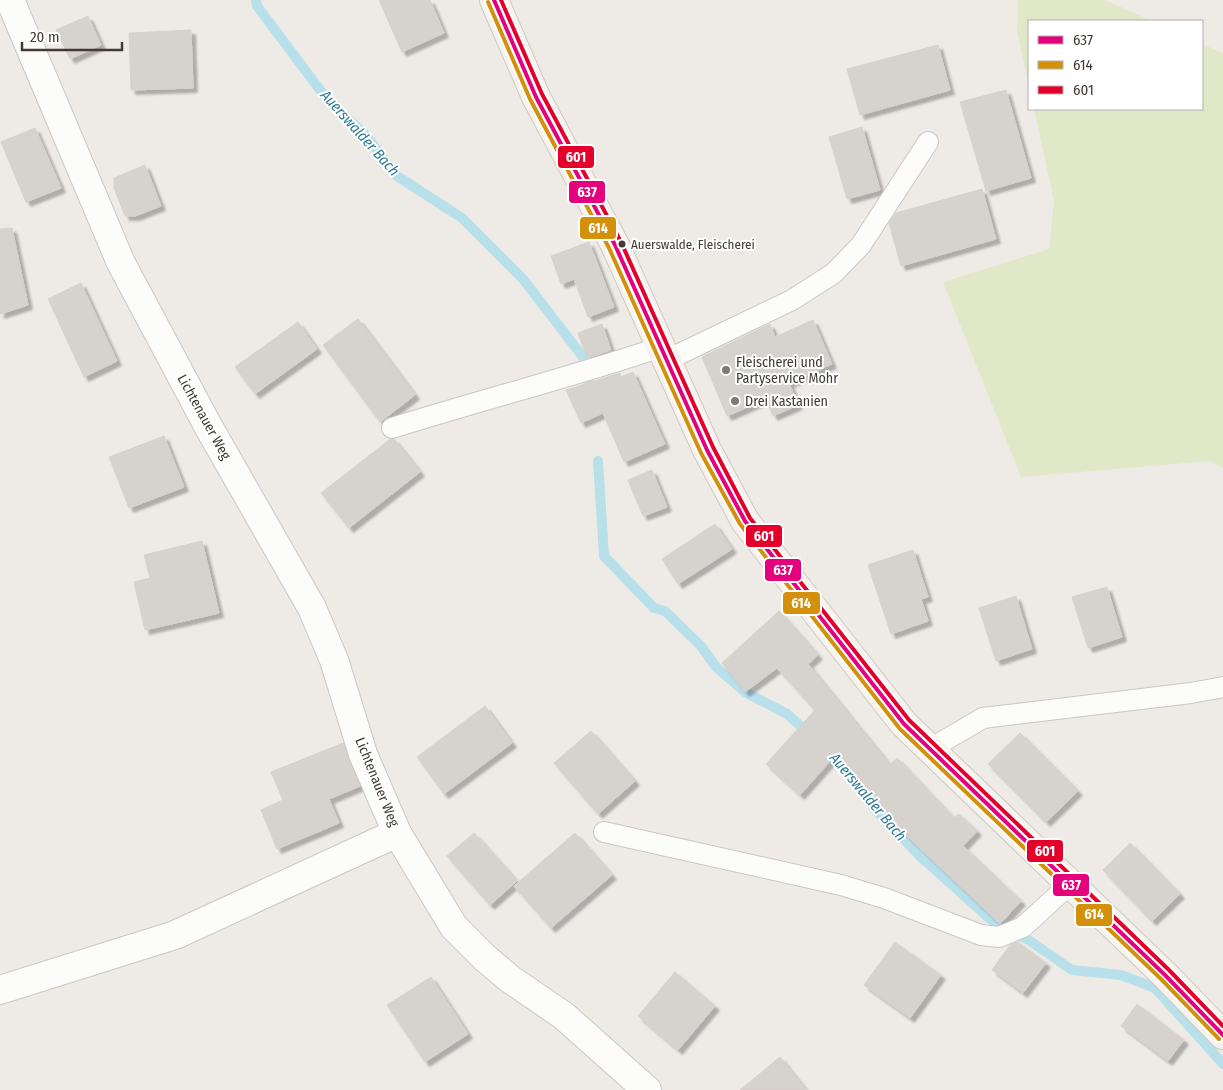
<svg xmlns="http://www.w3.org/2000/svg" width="1223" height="1090" font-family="'Fira Sans Condensed',sans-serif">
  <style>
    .green { fill: #e0e8c7 }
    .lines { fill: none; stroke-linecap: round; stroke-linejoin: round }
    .stream { stroke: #b8e0eb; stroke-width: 10 }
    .building { fill: #d6d2ce; stroke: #d6d1cd; filter: url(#shadow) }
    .lane-casing { stroke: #cac7c3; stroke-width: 22 }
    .street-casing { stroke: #cac7c3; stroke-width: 30 }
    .secondary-casing { stroke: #cfc8bf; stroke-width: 30 }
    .lane { stroke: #fcfcfb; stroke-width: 20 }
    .street { stroke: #fcfcfb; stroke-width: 28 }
    .secondary { stroke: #f6f2ed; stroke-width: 28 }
    .bus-1-casing { stroke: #fff; stroke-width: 8 }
    .bus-2-casing { stroke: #fff; stroke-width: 8 }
    .bus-3-casing { stroke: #fff; stroke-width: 8 }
    .bus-1 { stroke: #e5007d; stroke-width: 4 }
    .bus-2 { stroke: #d3900a; stroke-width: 4 }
    .bus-3 { stroke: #e4002b; stroke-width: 4 }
    .bus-dot { fill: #433a34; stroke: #fff; stroke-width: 2 }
    .poi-dot { fill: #7f7873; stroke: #fff; stroke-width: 2 }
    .labels { text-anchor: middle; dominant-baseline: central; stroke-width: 4; stroke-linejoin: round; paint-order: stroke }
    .bus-label { font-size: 13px; fill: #433a34; stroke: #fff; text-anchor: start }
    .poi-label { font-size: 14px; fill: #433a34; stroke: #fff; text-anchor: start }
    .street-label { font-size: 14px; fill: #433a34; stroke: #fff }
    .water-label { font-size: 15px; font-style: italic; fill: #2d7a93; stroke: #fff }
    .line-badge { stroke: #fff; stroke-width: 2 }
    .badge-label { font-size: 14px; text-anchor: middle; font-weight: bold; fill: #fff }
  </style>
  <defs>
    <filter id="shadow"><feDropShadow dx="4.5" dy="4.5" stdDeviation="1" flood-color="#0004"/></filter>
  </defs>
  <rect width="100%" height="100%" fill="#eeebe7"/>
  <!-- green -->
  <g class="green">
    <polygon points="1018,0 1105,0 1152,21 1029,21 1029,87 1017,30"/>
    <polygon points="1202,44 1223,53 1223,468 1210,461 1021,477 943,282 1049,249 1054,201 1034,109 1202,109"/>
  </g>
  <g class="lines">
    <!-- stream -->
    <g class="stream">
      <polyline points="256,0 257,6 329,102 365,134 397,176 462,218 523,279 586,361 589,387"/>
      <polyline points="598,461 604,556 654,608 665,611 701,646 716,667 745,692 787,714 810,734"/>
      <polyline points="847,771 874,808 921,857 997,925 1027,939 1072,970 1121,975 1155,988 1223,1064"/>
    </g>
  </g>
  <!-- building -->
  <g class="building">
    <polygon points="379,0 430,0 444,33 402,52"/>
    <polygon points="88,16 101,45 70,59 56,30"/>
    <polygon points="191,30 193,88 131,90 129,33"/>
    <polygon points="938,45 950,90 860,115 847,69"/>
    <polygon points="1006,90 1031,178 986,191 960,102"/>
    <polygon points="862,127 880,190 847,199 829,137"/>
    <polygon points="35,128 61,188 26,202 1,142"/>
    <polygon points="145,165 161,206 135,216 125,216 114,188 114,178"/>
    <polygon points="982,189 996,239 901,266 889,223 896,213"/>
    <polygon points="12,228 28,305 0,314 0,229"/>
    <polygon points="589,242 614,307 588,317 574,279 561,284 551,256"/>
    <polygon points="81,283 117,361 84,377 48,299"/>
    <polygon points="358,319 415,395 380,422 323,345"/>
    <polygon points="813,320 832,364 789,383 798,405 773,416 766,399 727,416 702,357 770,324 775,337"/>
    <polygon points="298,322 317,349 255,394 235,367"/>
    <polygon points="602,324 611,350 587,358 578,333"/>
    <polygon points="633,372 665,444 624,462 603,413 581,423 566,390 620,373 621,377"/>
    <polygon points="164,436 184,487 129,508 109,457"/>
    <polygon points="394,439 420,472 349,528 321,493 389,440"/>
    <polygon points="652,470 667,507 643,516 628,480"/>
    <polygon points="715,524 732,549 678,584 662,559"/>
    <polygon points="202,541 219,613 145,630 134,582 150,578 144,555"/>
    <polygon points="913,550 928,597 921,599 928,621 891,634 868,565"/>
    <polygon points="1107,587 1122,637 1088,648 1072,597"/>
    <polygon points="1016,596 1032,649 996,661 979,608"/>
    <polygon points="779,611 818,655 808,664 890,765 897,758 954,818 959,814 977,831 963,846 1021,901 1000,924 906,835 833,758 800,795 766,764 815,710 777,668 745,692 722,663"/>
    <polygon points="485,706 512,743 444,794 417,757"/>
    <polygon points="591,731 635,781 598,814 554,763"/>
    <polygon points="1020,733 1078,791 1046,822 988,764"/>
    <polygon points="343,743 360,786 329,799 339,823 277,849 261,810 283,800 271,772"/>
    <polygon points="474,833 517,881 490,905 447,856"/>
    <polygon points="575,833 612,875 551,928 514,886"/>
    <polygon points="1130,843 1180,894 1152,921 1103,870"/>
    <polygon points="895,942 941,975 910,1018 864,985"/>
    <polygon points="1018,942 1046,963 1023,993 992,970 1010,945"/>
    <polygon points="675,972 715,1006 678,1050 638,1016"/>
    <polygon points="431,977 468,1034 425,1062 387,1005"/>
    <polygon points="1137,1004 1184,1040 1168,1061 1121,1026"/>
    <polygon points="780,1057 806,1090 740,1090"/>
  </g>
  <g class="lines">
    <!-- lane casing -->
    <g class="lane-casing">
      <g id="lane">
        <polyline points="667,360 792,300 834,273 861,245 928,142"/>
        <path d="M392,428C481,400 572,377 661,347"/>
        <polyline points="930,749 983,718 1191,693 1223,687"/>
        <polyline points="604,832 841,885 884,898 981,935 999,937 1023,927 1070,884"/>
      </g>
    </g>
    <!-- street casing -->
    <g class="street-casing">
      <g id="street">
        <polyline points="10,0 121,263 208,426 312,608 334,660 363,754 397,833 454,927 484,957 510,979 564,1016 647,1090"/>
        <polyline points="0,990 175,935 397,833"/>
      </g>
    </g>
    <!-- secondary casing -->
    <g class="secondary-casing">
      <polyline id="secondary" points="494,0 536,97 615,245 707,450 745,521 904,724 1165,975 1223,1035"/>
    </g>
    <!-- lane -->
    <use href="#lane" class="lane"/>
    <!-- street -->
    <use href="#street" class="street"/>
    <!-- secondary -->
    <use href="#secondary" class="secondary"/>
    <!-- bus-1 casing -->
    <g class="bus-1-casing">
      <polyline id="bus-1" points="494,0 536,97 615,245 707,450 745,521 904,724 1165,975 1223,1035"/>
    </g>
    <!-- bus-2 casing -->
    <g class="bus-2-casing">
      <polyline id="bus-2" points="488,2 530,99 609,248 701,453 740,524 900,729 1161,979 1219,1039"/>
    </g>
    <!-- bus-3 casing -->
    <g class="bus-3-casing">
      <polyline id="bus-3" points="501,0 542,94 621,242 713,447 750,518 909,720 1169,970 1223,1026"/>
    </g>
    <!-- bus-1 -->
    <use href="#bus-1" class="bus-1"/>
    <!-- bus-2 -->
    <use href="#bus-2" class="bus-2"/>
    <!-- bus-3 -->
    <use href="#bus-3" class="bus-3"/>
  </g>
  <!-- markers -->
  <circle class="bus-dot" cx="622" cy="244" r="4.5"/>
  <g class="poi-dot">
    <circle cx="726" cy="370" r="5"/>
    <circle cx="735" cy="401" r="5"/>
  </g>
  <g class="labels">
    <!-- bus labels -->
    <g class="bus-label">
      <text x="631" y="244">Auerswalde, Fleischerei</text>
    </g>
    <!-- poi labels -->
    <g class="poi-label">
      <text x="736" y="362">Fleischerei und<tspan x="736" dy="16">Partyservice Mohr</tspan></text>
      <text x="745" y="401">Drei Kastanien</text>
    </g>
    <!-- street labels -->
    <g class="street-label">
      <text transform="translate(204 417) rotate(61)">Lichtenauer Weg</text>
      <text transform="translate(377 782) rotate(68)">Lichtenauer Weg</text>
    </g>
    <!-- water labels -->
    <g class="water-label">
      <text transform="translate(360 133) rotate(48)">Auerswalder Bach</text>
      <text transform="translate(868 797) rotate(50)">Auerswalder Bach</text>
    </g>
  </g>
  <g class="line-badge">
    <rect x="557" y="145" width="38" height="24" rx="5" fill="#e4002b"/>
    <rect x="568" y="180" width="38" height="24" rx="5" fill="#e5007d"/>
    <rect x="579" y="216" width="38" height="24" rx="5" fill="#d3900a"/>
    <rect x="745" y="524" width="38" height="24" rx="5" fill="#e4002b"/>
    <rect x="764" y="558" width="38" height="24" rx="5" fill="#e5007d"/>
    <rect x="782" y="591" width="39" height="24" rx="5" fill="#d3900a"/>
    <rect x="1026" y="839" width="38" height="24" rx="5" fill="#e4002b"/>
    <rect x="1052" y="873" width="38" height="24" rx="5" fill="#e5007d"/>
    <rect x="1075" y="903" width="38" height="24" rx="5" fill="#d3900a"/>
  </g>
  <g class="badge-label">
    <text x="576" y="162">601</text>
    <text x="587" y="197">637</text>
    <text x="598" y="233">614</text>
    <text x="764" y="541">601</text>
    <text x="783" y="575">637</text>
    <text x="801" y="608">614</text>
    <text x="1045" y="856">601</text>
    <text x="1071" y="890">637</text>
    <text x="1094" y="919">614</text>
  </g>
  <!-- legend -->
  <rect x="1028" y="20" width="175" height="90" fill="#ffffff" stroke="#b4b0ae"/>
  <rect x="1038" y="36" width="25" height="8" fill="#e5007d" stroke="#b4b0ae"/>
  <text x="1073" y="45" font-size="15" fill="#433a34">637</text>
  <rect x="1038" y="61" width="25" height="8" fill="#d3900a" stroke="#b4b0ae"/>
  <text x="1073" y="70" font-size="15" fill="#433a34">614</text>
  <rect x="1038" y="86" width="25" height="8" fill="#e4002b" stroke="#b4b0ae"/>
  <text x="1073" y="95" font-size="15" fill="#433a34">601</text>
  <!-- scale -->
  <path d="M22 42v8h100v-8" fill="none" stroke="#433a34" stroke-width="2.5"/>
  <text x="30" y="42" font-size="15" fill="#433a34" stroke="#ffffff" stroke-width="4" paint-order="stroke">20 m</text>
</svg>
